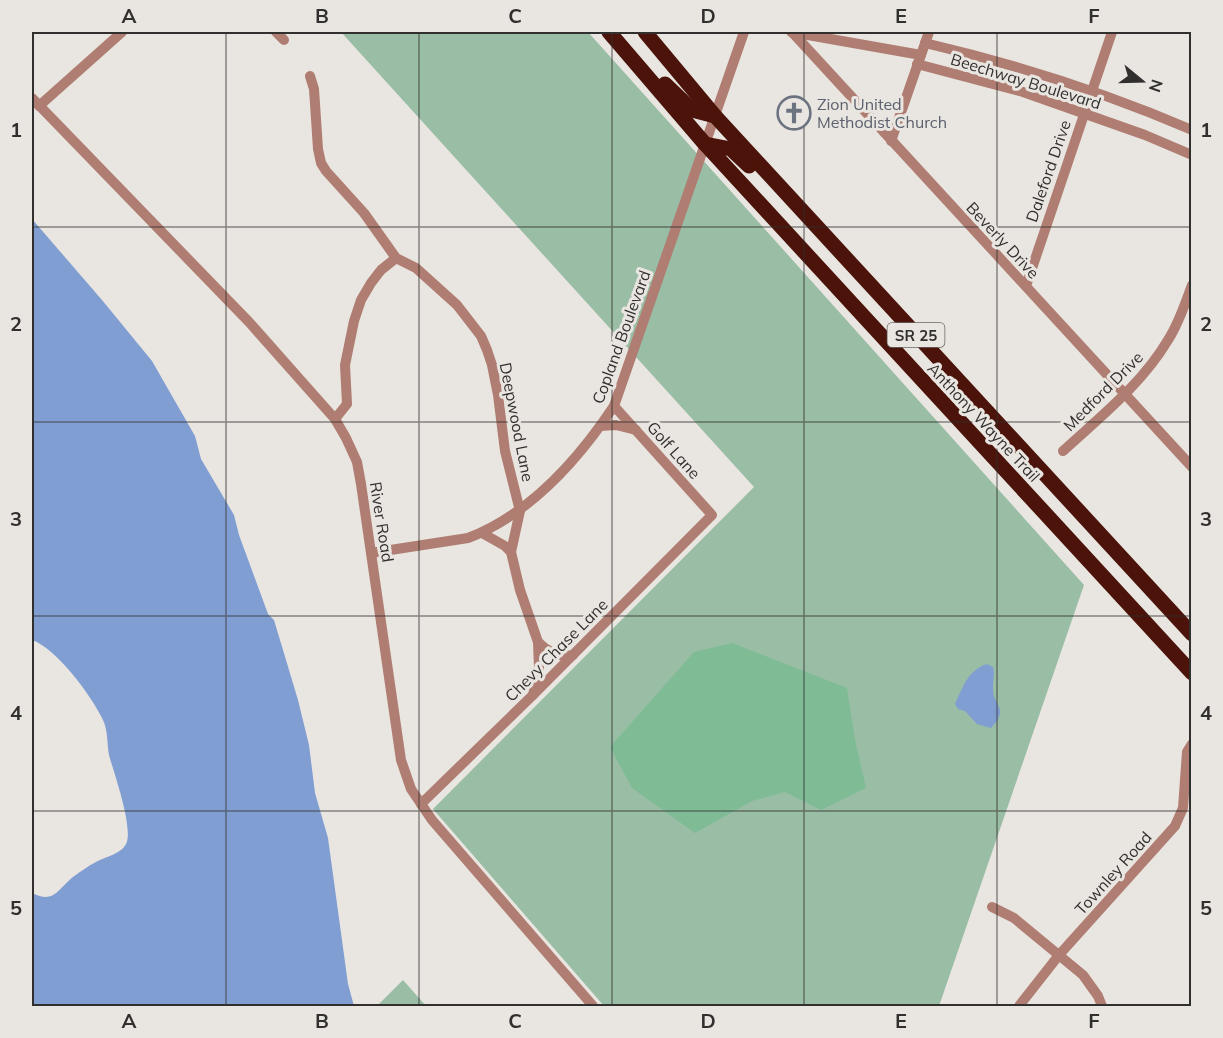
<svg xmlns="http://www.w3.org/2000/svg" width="1223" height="1038" font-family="Mulish,sans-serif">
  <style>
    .green { fill: #99bda5 }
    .forest { fill: #7fbc96 }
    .water { fill: #819ed3 }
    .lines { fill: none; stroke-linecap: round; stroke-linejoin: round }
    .minor { stroke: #af7d71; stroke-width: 10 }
    .highway { stroke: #4b1309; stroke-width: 15 }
    .grid { fill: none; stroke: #32302f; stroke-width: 1.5; stroke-opacity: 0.55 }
    .labels { text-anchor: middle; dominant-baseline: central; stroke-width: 6; stroke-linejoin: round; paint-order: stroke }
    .shield { fill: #e9e5e0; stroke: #696664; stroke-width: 1.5 }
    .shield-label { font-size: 15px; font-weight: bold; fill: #32302f }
    .street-label { font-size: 16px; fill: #32302f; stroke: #e9e5e0 }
    .worship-label { font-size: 16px; fill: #5b616d; stroke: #e9e5e0; text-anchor: start }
    .neatline { fill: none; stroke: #32302f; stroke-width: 2 }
    .grid-label { font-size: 20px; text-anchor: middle; font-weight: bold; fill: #32302f }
  </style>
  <rect width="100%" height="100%" fill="#e9e5e0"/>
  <!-- green -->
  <g class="green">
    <polygon points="341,32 588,32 1084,585 939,1006 604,1006 433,809 754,487"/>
    <polygon points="403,980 426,1006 377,1006"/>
  </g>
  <!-- forest -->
  <polygon class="forest" points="732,643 847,688 855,740 866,788 821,810 785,792 752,801 695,833 632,788 610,747 694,652"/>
  <!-- water -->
  <g class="water">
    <path d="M32,219L102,300L152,361L195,436L201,459L234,515L239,535L268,614L274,620L298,700L309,745L315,793L328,838L348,984L354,1006H32V893C54,904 57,890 73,877C80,872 88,866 96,862C105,857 121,854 126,844C134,829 114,773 109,755C107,744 108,730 103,720C91,695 57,649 32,640Z"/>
    <path d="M987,664L993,667C995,675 993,679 993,687C992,707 1011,707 991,728L977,724L965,711L958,709L955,704C963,687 968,670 987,664Z"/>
  </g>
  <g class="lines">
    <!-- minor -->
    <g class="minor">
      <polyline points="276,32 284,40"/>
      <polyline points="791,32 921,55"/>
      <polyline points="792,32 1192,467"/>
      <path d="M925,43C1015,64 1106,93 1192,130"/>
      <polyline points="917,64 1023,92 1145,135 1192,155"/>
      <polyline points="310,76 314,89 318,149 321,163 326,171 364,213 396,258 416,268 457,305 481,336 487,350 492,365 498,395 505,451 520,511 511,552 520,590 538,642 539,668 533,695"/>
      <polyline points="32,98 249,322 335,419 346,438 357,462 361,484 401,760 411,789 432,820 593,1006"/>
      <polyline points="39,106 122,32"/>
      <polyline points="891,141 929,32"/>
      <polyline points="1026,286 1112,32"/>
      <polyline points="335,419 347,404 345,365 354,321 361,300 371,283 381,270 396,258"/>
      <polyline points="600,426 616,425 636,430"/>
      <path d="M1063,451C1100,417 1142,384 1168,340C1179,323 1185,304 1192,285"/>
      <polyline points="482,533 505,546 511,552"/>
      <path d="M371,553L468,538C531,514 578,460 614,406L744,32"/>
      <path d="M538,642C548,652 559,658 573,655"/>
      <polyline points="421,804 533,695 712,515 614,406"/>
      <polyline points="992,907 1014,918 1083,975 1098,996 1102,1006"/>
      <polyline points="1019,1006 1059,955 1175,826 1183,808 1187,752 1192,744"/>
    </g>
    <!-- highway -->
    <g class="highway">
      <polyline points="609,32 705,144 1192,673"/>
      <polyline points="645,32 715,116 1192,634"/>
      <polyline points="665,84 692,110 715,116"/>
      <polyline points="705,144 731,149 749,166"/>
    </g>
  </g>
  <!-- grid -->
  <path class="grid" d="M226,32V1006M419,32V1006M612,32V1006M804,32V1006M997,32V1006M32,227H1192M32,422H1192M32,616H1192M32,811H1192"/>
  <!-- icons -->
  <defs>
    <g id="church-ring" transform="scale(1.725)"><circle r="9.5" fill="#e9e5e0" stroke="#6b7280" stroke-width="1.5"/><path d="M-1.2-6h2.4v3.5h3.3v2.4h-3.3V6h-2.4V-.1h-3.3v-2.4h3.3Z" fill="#6b7280"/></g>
  </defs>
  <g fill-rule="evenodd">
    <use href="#church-ring" x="794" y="113"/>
  </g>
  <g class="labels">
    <!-- shield labels -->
    <rect class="shield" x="887.5" y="323" width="57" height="24" rx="4.5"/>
    <g class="shield-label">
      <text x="916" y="335">SR 25</text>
    </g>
    <!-- street labels -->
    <g class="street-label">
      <text transform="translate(1026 81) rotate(17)">Beechway Boulevard</text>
      <text transform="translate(1048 171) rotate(-71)">Daleford Drive</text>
      <text transform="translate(1003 240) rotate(47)">Beverly Drive</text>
      <text transform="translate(621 337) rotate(-70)">Copland Boulevard</text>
      <text transform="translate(1103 391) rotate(-45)">Medford Drive</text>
      <text transform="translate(517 422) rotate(79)">Deepwood Lane</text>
      <text transform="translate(984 422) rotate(47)">Anthony Wayne Trail</text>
      <text transform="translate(674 450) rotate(48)">Golf Lane</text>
      <text transform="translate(382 522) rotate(81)">River Road</text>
      <text transform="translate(556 650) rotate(-45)">Chevy Chase Lane</text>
      <text transform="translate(1113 873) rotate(-48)">Townley Road</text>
    </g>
    <!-- worship labels -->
    <g class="worship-label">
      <text x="817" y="104">Zion United<tspan x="817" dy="18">Methodist Church</tspan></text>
    </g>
  </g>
  <!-- border -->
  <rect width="1223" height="1038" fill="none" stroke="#e9e5e0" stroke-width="66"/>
  <!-- north arrow -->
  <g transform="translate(1142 81) rotate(109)" stroke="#e9e5e0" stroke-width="4.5" paint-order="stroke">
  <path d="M0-4.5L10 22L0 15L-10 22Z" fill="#32302f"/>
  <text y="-9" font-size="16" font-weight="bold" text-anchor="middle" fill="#32302f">N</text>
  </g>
  <rect x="33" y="33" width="1157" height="972" class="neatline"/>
  <g class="grid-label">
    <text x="129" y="23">A</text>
    <text x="322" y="23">B</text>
    <text x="515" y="23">C</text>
    <text x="708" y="23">D</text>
    <text x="901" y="23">E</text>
    <text x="1094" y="23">F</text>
    <text x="16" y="137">1</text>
    <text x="1206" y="137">1</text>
    <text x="16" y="331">2</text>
    <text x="1206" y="331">2</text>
    <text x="16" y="526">3</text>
    <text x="1206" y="526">3</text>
    <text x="16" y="720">4</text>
    <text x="1206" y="720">4</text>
    <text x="16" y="915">5</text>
    <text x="1206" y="915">5</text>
    <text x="129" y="1028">A</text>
    <text x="322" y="1028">B</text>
    <text x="515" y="1028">C</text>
    <text x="708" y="1028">D</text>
    <text x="901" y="1028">E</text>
    <text x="1094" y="1028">F</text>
  </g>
</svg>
